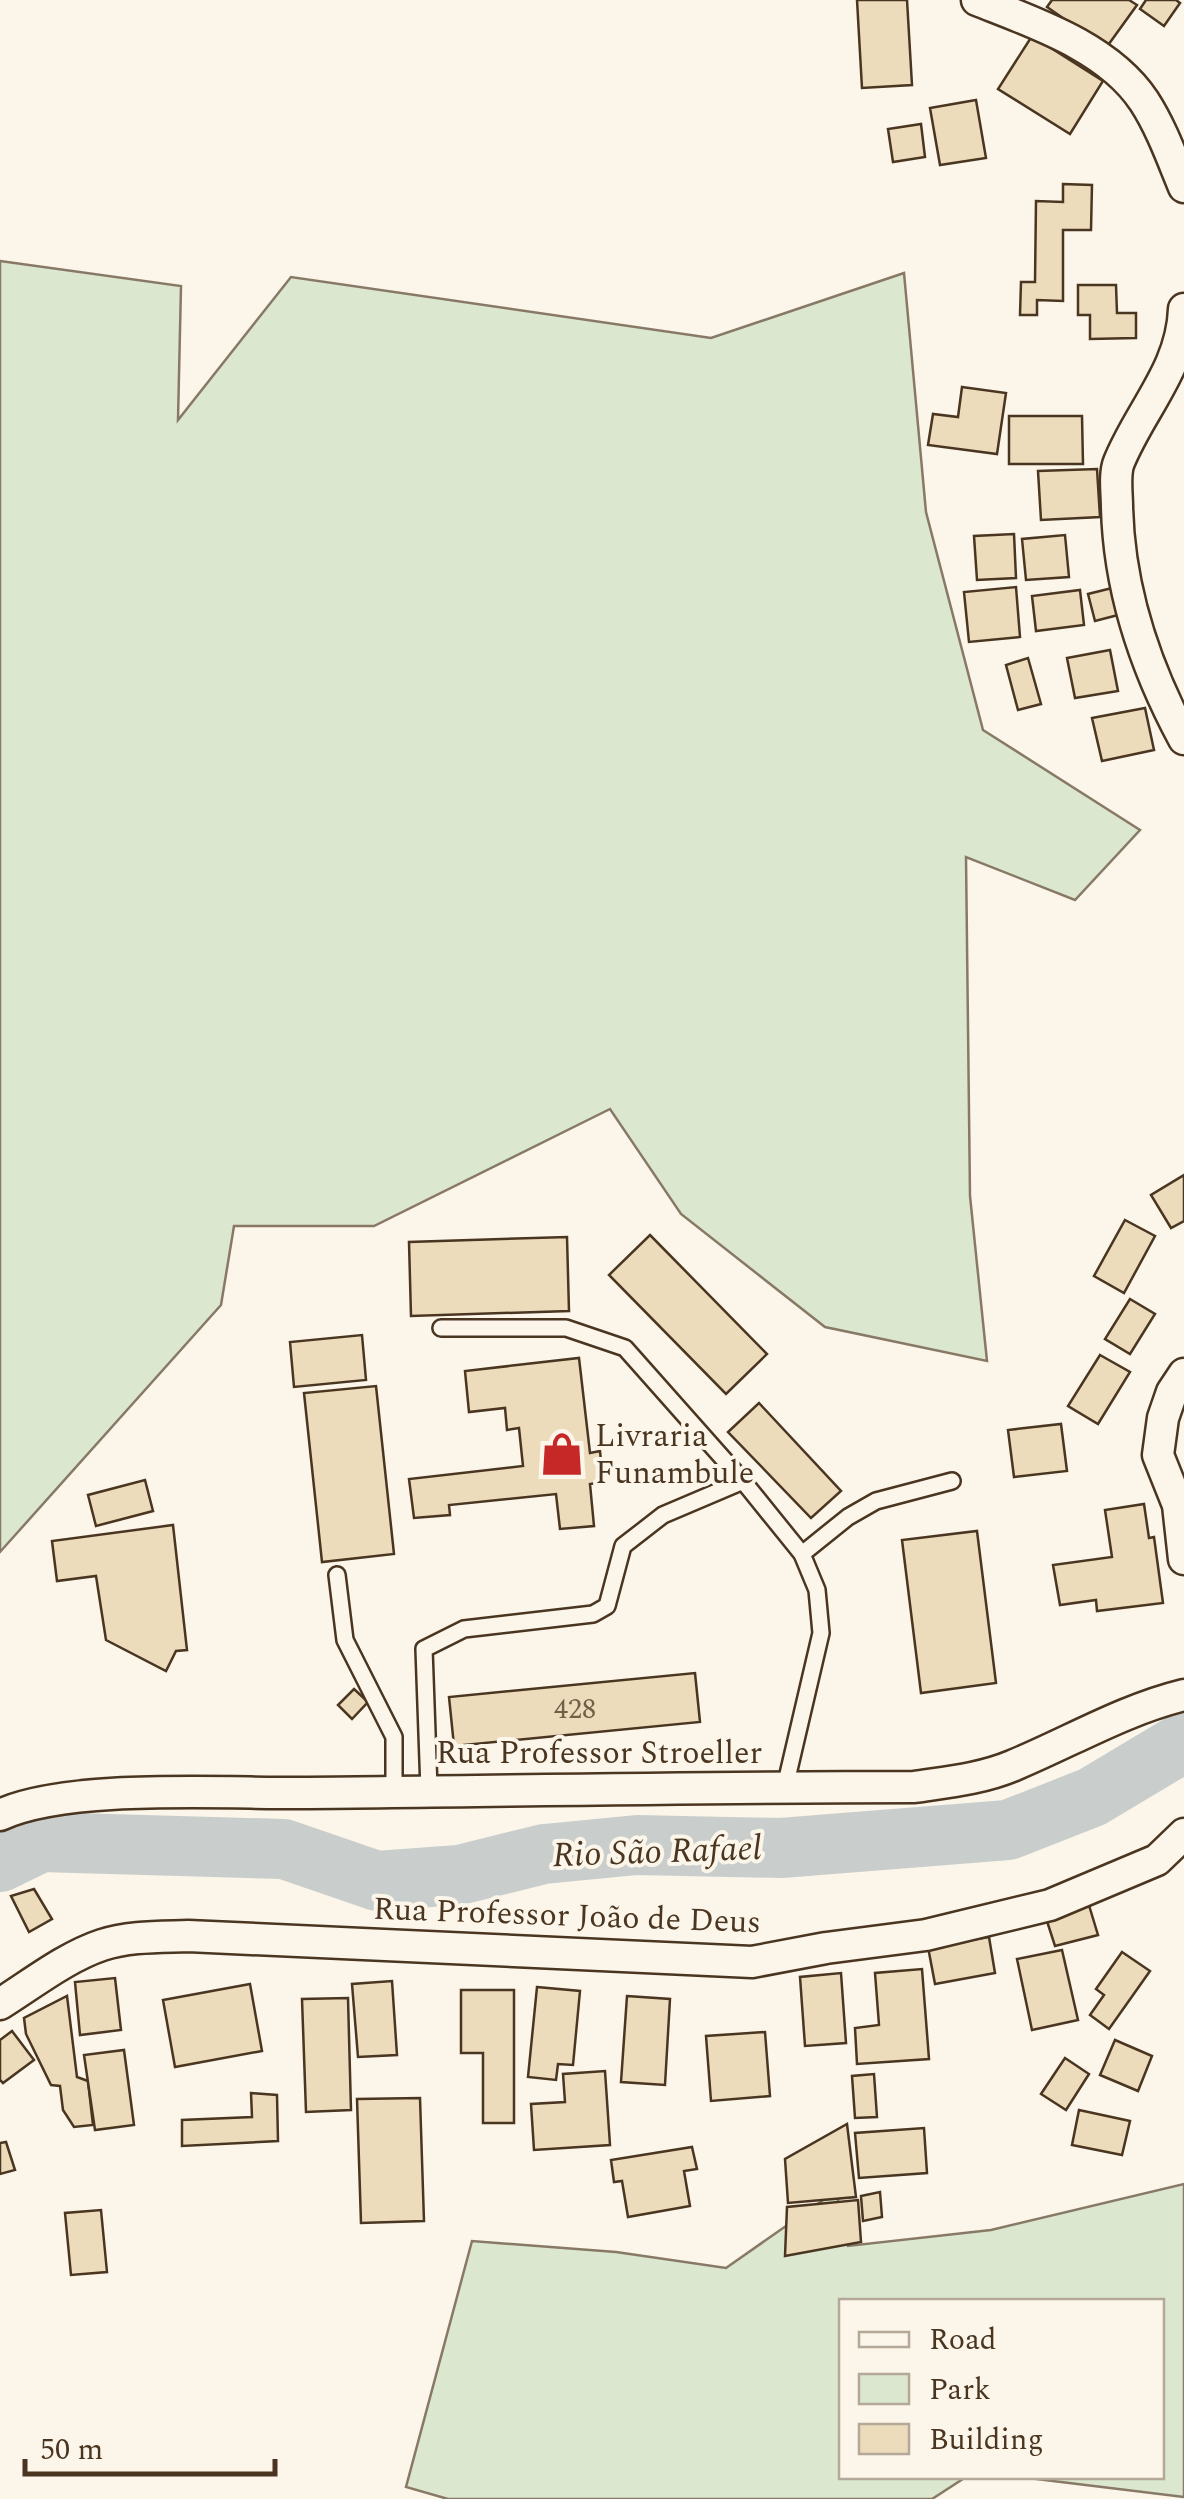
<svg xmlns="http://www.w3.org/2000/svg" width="1184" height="2499" font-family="Spectral,serif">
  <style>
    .green { fill: #dce7d0; stroke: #887966; stroke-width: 2.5 }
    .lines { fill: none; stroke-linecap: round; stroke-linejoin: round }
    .river { stroke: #c9cecd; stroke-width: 60 }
    .building { fill: #ecdcbc; stroke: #4a3520; stroke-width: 2.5 }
    .lane-casing { stroke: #4a3520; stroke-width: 20 }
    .street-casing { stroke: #4a3520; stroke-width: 35 }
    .lane { stroke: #fbf6e9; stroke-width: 15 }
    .street { stroke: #fbf6e9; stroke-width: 30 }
    .labels { text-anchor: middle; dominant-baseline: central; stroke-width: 8; stroke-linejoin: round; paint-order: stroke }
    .number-label { font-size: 28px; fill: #725f47 }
    .poi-label { font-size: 32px; fill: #4a3520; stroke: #fbf6e9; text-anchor: start }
    .street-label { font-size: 32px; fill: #4a3520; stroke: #fbf6e9 }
    .water-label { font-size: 35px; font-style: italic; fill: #4a3520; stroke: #fbf6e9 }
  </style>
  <rect width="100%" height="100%" fill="#fbf6e9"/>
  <!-- green -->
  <g class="green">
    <polygon points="0,261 181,286 178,420 291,277 711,338 904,273 926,512 983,730 1140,830 1075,900 966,857 970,1196 987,1361 825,1327 681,1214 610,1109 374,1226 234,1226 221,1305 0,1552"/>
    <polygon points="1184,2184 1184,2497 1020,2477 1162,2476 1162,2302 842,2302 842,2476 966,2477 932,2499 448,2499 406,2487 472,2241 616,2252 726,2268 836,2191 848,2246 991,2230"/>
  </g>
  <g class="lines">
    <!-- river -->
    <polyline class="river" points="0,1862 41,1842 284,1849 377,1881 459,1875 544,1854 637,1845 781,1848 1008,1830 1092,1797 1184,1742"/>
  </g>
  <!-- building -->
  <g class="building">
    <polygon points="857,0 907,0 912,85 862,88"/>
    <polygon points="1052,0 1129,0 1137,5 1106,48 1047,7"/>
    <polygon points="1146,0 1176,0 1180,3 1164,26 1140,9"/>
    <polygon points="1032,36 1103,81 1070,134 998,89"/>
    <polygon points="976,100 986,158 940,165 930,108"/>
    <polygon points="921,124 925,157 893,162 888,129"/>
    <polygon points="1063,184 1092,185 1091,230 1063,230 1063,301 1037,300 1037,315 1020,315 1021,282 1035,282 1036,201 1063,202"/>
    <polygon points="1078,285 1116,285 1117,313 1136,313 1136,338 1090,339 1090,315 1078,315"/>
    <polygon points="962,387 1006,393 997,454 928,445 933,414 958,417"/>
    <polygon points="1009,416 1082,416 1083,464 1009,464"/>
    <polygon points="1097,469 1100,517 1041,520 1038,471"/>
    <polygon points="1014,534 1016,578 977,580 974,536"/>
    <polygon points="1065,535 1069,577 1026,580 1022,539"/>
    <polygon points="1016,587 1020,637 969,642 964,592"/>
    <polygon points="1112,588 1118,615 1095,621 1088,594"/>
    <polygon points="1080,590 1084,625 1036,631 1032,596"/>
    <polygon points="1110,650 1118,691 1075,698 1067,658"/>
    <polygon points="1028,658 1041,704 1018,710 1006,665"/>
    <polygon points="1145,708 1154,750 1102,761 1092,718"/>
    <polygon points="1184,1175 1184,1221 1171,1228 1151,1195"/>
    <polygon points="1125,1220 1155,1236 1124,1293 1094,1276"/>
    <polygon points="650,1235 767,1354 726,1394 609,1275"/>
    <polygon points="567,1237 569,1311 411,1316 409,1242"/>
    <polygon points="1130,1299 1155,1314 1130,1354 1105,1339"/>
    <polygon points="362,1335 366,1380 294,1387 290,1342"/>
    <polygon points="1100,1355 1130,1372 1098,1424 1068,1406"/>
    <polygon points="579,1358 590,1453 600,1451 603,1482 590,1484 594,1526 560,1529 556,1494 449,1505 450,1515 414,1518 409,1479 523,1466 519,1428 507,1430 505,1408 469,1412 465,1371"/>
    <polygon points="376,1386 394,1554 322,1562 304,1393"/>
    <polygon points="759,1403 841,1491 811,1518 728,1432"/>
    <polygon points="1061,1424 1067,1471 1014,1477 1008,1430"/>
    <polygon points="145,1480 153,1511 96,1526 88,1495"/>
    <polygon points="1144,1504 1149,1538 1154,1537 1163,1603 1097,1611 1096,1600 1060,1605 1053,1565 1112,1557 1105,1510"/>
    <polygon points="173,1525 187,1650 176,1651 166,1671 106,1640 96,1576 57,1581 52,1541"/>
    <polygon points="977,1531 996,1683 921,1693 902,1540"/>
    <polygon points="695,1673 700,1722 454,1746 449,1697"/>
    <polygon points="354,1689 368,1702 352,1719 338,1705"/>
    <polygon points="34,1889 52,1919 29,1932 11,1896"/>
    <polygon points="1088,1902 1098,1935 1055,1946 1045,1915"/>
    <polygon points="989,1937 995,1973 935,1984 928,1947"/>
    <polygon points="1062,1950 1078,2020 1032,2030 1017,1959"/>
    <polygon points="1122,1952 1150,1971 1109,2029 1090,2015 1104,1995 1096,1989"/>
    <polygon points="922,1969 929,2059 857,2064 855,2028 879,2025 875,1973"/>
    <polygon points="841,1973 846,2043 805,2046 800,1977"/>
    <polygon points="115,1978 121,2030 80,2035 75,1982"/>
    <polygon points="392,1981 397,2055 358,2057 352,1984"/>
    <polygon points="250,1984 262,2051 175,2067 163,2000"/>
    <polygon points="537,1987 580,1991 573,2065 558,2064 556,2080 528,2077"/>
    <polygon points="461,1990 514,1990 514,2123 483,2123 483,2053 461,2053"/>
    <polygon points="67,1996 77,2077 88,2081 93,2125 74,2127 63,2110 60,2086 51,2085 26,2034 24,2018"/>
    <polygon points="627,1996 670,1999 665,2085 621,2082"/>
    <polygon points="348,1998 351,2110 306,2112 302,1999"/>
    <polygon points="12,2031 34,2060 3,2083 0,2080 0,2040"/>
    <polygon points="765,2032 770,2096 711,2101 706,2036"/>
    <polygon points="1115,2040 1152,2056 1138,2091 1100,2075"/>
    <polygon points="124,2050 134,2125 95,2130 84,2055"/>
    <polygon points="1065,2058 1089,2074 1066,2110 1041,2094"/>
    <polygon points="605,2071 610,2145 534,2150 531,2104 565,2102 563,2074"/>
    <polygon points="874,2074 877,2117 855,2118 852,2076"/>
    <polygon points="251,2093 277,2095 278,2141 182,2146 182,2120 252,2117"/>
    <polygon points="420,2098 424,2221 361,2223 357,2099"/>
    <polygon points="1079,2110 1130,2121 1122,2155 1072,2145"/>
    <polygon points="847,2124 856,2197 788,2203 785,2159"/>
    <polygon points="924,2128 927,2173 859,2178 855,2133"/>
    <polygon points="6,2142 15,2170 0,2174 0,2143"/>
    <polygon points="692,2147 697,2169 684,2171 690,2206 628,2217 622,2181 614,2182 611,2160"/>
    <polygon points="880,2192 882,2217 863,2221 861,2196"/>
    <polygon points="858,2200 861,2242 785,2256 787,2207"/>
    <polygon points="101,2210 107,2272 71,2275 65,2213"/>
  </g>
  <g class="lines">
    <!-- lane casing -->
    <g class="lane-casing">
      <g id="lane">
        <polyline points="441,1328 566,1328 625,1348 743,1481 802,1554 817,1590 821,1633 785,1787"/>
        <polyline points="802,1554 848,1517 876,1501 952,1481"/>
        <polyline points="337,1575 345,1640 394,1737 394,1792"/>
        <polyline points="429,1789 424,1649 464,1629 593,1614 607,1606 623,1546 663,1515 743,1481"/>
      </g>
    </g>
    <!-- street casing -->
    <g class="street-casing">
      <g id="street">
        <path d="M977,0C1035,23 1108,47 1144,101C1161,127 1172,158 1184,187"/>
        <path d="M1184,309C1182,369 1140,410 1119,462C1114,474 1117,493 1117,507C1119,590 1145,667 1184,739"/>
        <polyline points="1184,1374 1172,1392 1163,1418 1158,1455 1178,1505 1184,1559"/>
        <path d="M0,1815C69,1783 228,1794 308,1793C510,1791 712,1787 914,1787C947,1782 981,1779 1012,1766C1070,1742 1123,1710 1184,1695"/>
        <path d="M0,2004C32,1984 66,1957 102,1945C129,1936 160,1937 188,1936L752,1962L826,1948L926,1935L1050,1905L1157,1860L1184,1834"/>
      </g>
    </g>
    <!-- lane -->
    <use href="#lane" class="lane"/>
    <!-- street -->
    <use href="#street" class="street"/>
  </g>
  <!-- icons -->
  <defs>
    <g id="shop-bare" transform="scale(3.45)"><path d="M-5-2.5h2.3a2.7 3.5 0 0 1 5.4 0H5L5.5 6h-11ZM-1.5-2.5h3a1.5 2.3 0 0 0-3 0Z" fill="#c62828" stroke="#fbf6e9" stroke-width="2.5" paint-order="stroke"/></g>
  </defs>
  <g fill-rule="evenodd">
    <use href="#shop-bare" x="562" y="1454"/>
  </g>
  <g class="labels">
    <!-- number labels -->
    <g class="number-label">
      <text x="575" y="1709">428</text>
    </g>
    <!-- poi labels -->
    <g class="poi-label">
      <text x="595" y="1436">Livraria<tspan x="595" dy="37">Funambule</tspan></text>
    </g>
    <!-- street labels -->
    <g class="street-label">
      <text x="599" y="1753">Rua Professor Stroeller</text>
      <text transform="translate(567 1916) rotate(2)">Rua Professor João de Deus</text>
    </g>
    <!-- water labels -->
    <g class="water-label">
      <text transform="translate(657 1852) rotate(-2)">Rio São Rafael</text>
    </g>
  </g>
  <!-- legend -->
  <rect x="839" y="2299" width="325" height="180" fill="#fbf6e9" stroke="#b4a999" stroke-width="2.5"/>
  <rect x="859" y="2332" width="50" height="15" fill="#fbf6e9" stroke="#b4a999" stroke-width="2.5"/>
  <text x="929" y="2349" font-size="30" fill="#4a3520">Road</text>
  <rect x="859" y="2374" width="50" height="30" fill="#dce7d0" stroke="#b4a999" stroke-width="2.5"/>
  <text x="929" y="2399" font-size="30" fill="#4a3520">Park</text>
  <rect x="859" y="2424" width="50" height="30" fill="#ecdcbc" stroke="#b4a999" stroke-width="2.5"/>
  <text x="929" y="2449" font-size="30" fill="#4a3520">Building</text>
  <!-- scale -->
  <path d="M25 2459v15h250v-15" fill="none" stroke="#4a3520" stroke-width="5"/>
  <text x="40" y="2459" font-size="30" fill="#4a3520" stroke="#fbf6e9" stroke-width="8" paint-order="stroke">50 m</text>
</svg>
